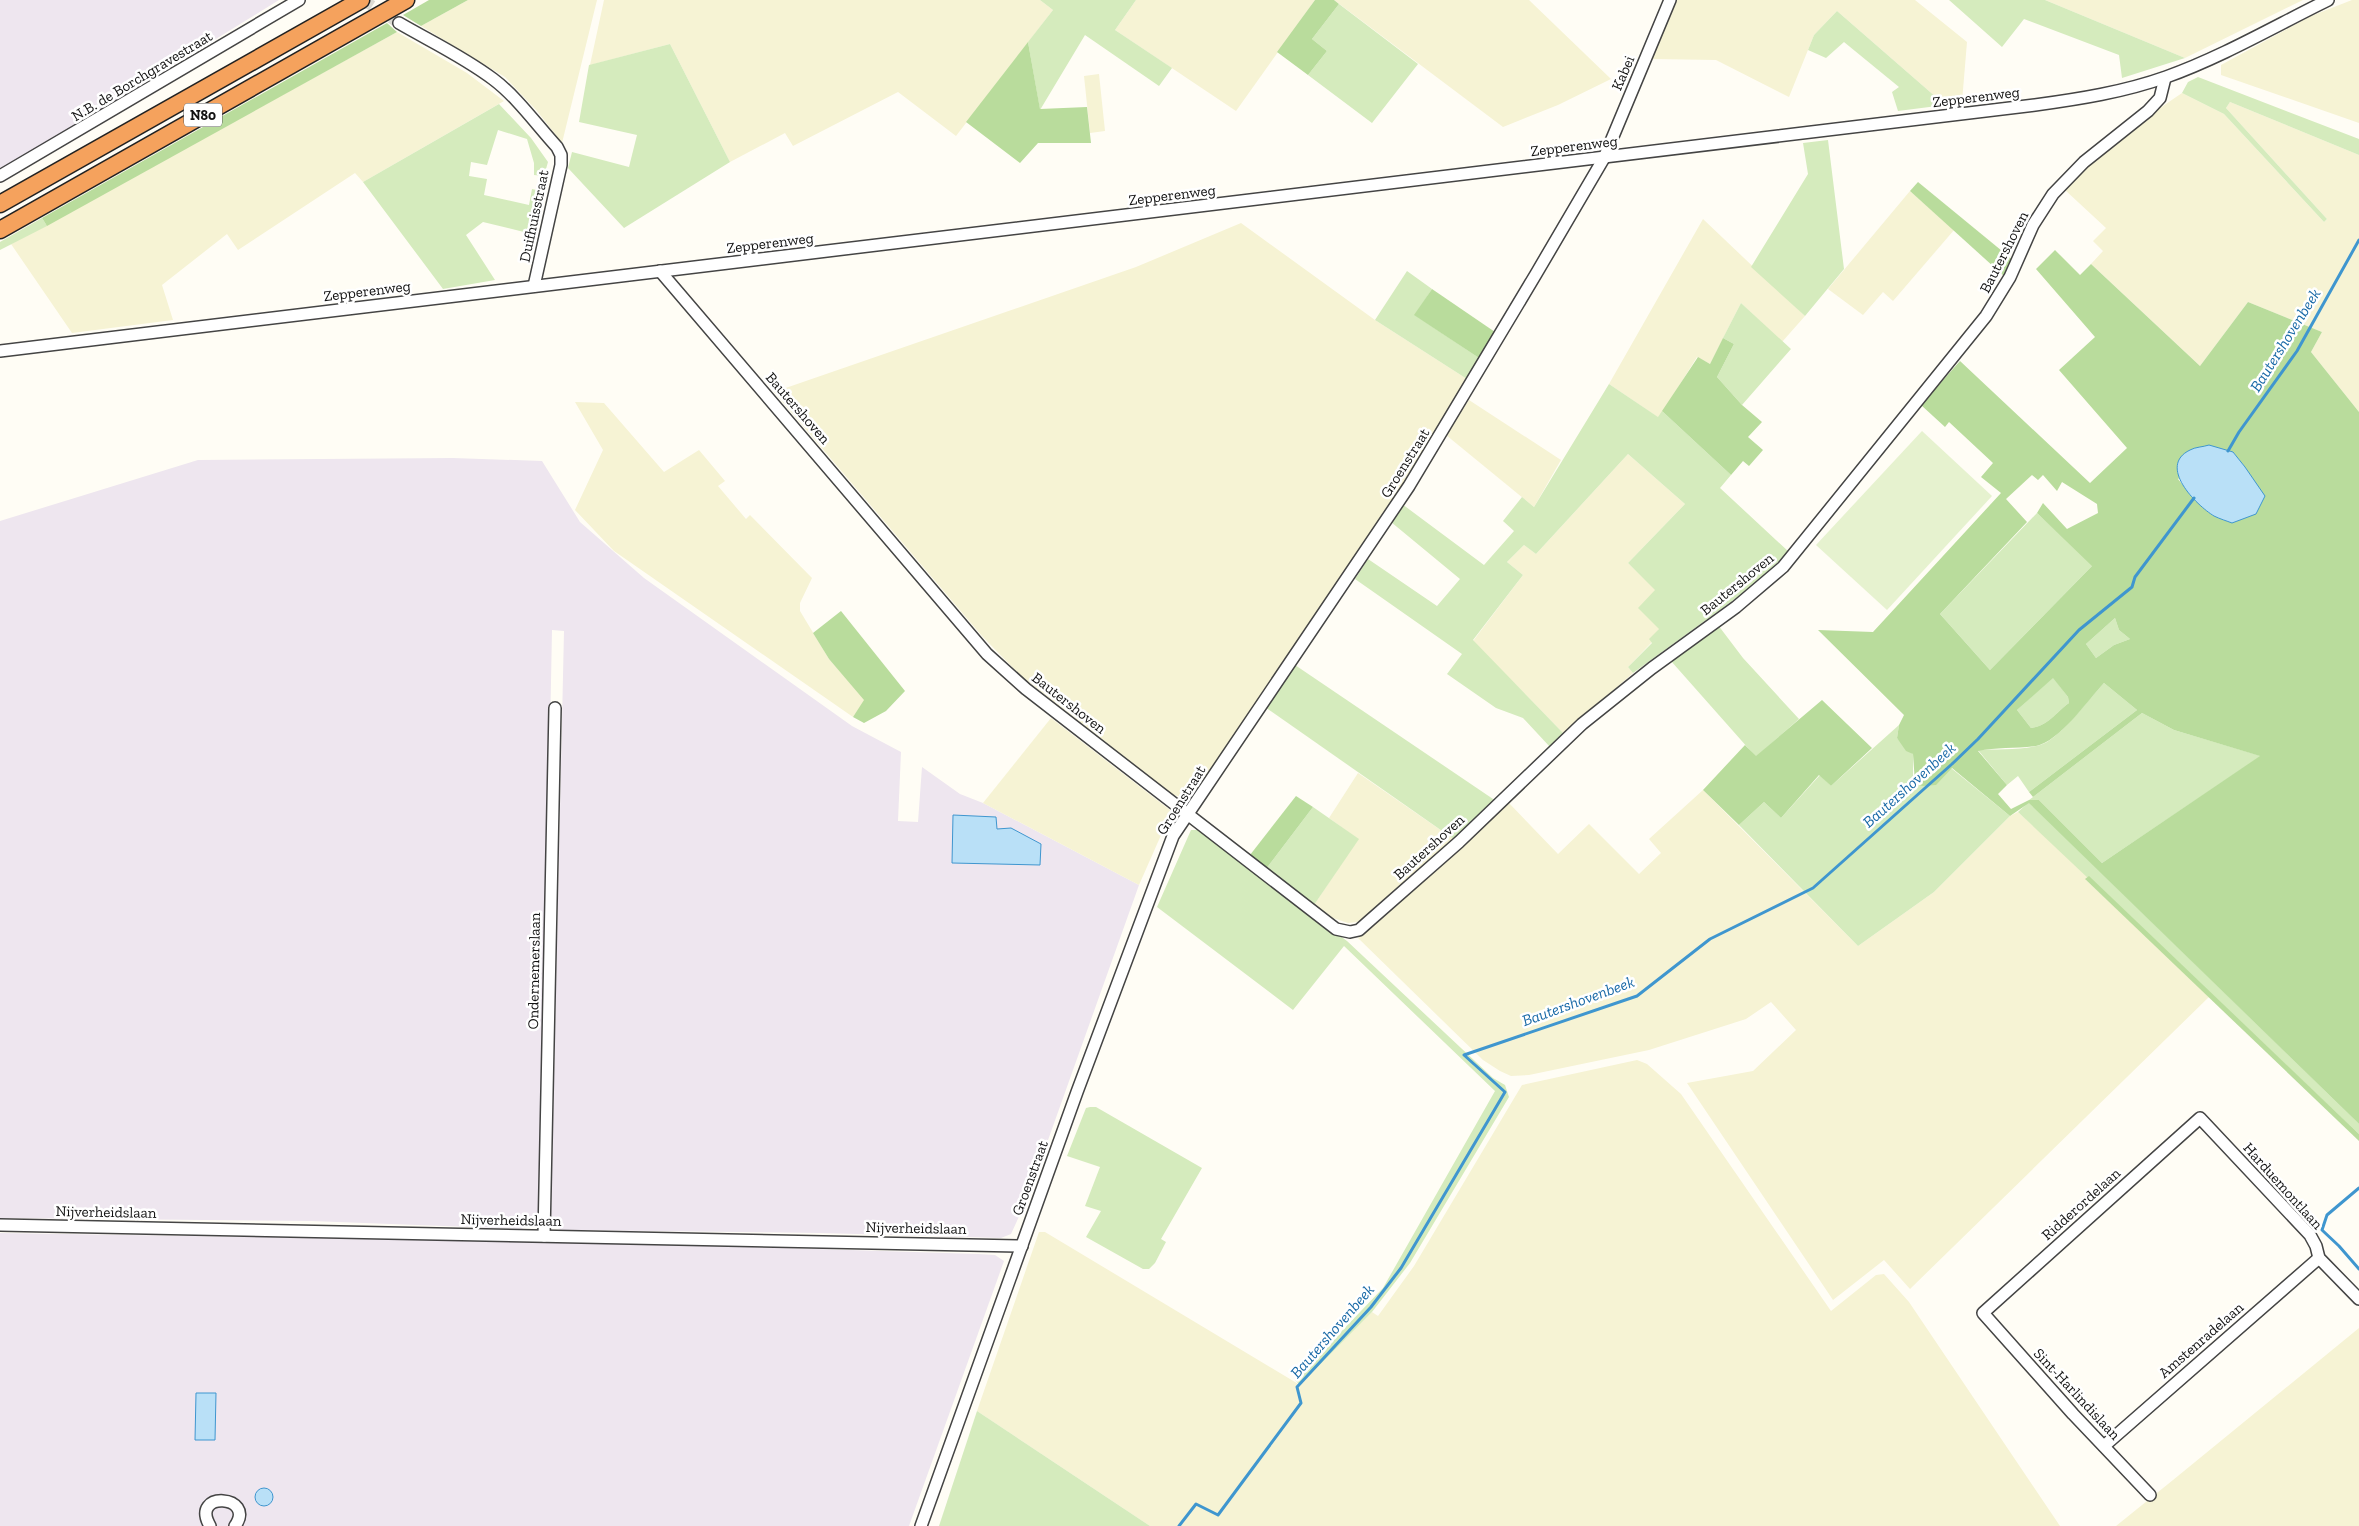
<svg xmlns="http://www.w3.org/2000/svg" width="2359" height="1526" font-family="'Zilla Slab',serif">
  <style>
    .industrial { fill: #eee6ef }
    .farmland { fill: #f6f3d4 }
    .green { fill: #d5ebbd }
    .forest { fill: #b9dc9c; fill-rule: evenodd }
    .pitch { fill: #e6f2cf }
    .water { fill: #b9e0f7; stroke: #3f96cf }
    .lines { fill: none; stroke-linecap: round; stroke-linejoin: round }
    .stream { stroke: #3f96cf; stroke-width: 3 }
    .minor-tunnel { stroke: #dbdad3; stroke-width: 11; stroke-dasharray: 11 5.5; stroke-linecap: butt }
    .minor-casing { stroke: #444; stroke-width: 14 }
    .highway-casing { stroke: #222; stroke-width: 19 }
    .minor { stroke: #fff; stroke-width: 11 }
    .highway { stroke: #f5a25d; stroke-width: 16 }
    .labels { text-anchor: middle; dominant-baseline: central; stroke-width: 5; stroke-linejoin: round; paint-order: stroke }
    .shield { fill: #fff; stroke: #585858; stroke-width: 1 }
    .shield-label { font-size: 14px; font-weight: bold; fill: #111 }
    .street-label { font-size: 15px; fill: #111; stroke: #fff }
    .water-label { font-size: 16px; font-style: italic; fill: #1768a6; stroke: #fff }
  </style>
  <rect width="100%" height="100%" fill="#fffdf5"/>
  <!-- industrial -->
  <g class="industrial">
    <polygon points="0,0 279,0 0,172"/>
    <polygon points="453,458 542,461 580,522 644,578 852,726 901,752 898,821 918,822 922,767 960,794 983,803 1139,885 1027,1199 1011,1234 1001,1238 820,1233 560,1230 553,1223 551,1214 564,631 552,630 541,1208 538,1221 533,1225 521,1229 311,1221 0,1218 0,521 198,460"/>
    <polygon points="0,1233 591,1242 978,1254 995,1255 1004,1261 909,1526 0,1526"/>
  </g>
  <!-- farmland -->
  <g class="farmland">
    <polygon points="468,0 597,0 562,143 537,111 505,77 421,26"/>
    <polygon points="604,0 1040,0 1053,10 956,136 898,92 793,146 785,133 730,162 670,44 590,65"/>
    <polygon points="1136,0 1315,0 1236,111 1115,30"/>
    <polygon points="1334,0 1529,0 1611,79 1558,105 1503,127"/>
    <polygon points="1677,0 1915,0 1967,42 1962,102 1945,105 1837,11 1814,35 1789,97 1716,60 1652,59"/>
    <polygon points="2045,0 2303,0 2185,58"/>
    <polygon points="2352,0 2359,0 2359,123 2221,75 2221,65 2311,16"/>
    <polygon points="397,32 467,73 504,101 363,182 355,173 238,250 227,234 162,285 173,320 72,333 11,244"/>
    <polygon points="1099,74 1105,131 1090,133 1084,76"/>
    <polygon points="2182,93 2224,114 2324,222 2327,219 2226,108 2230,102 2359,155 2359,412 2311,352 2322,332 2248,302 2200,366 2091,264 2103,251 2093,241 2106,228 2065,190 2091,162 2141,121"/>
    <polygon points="1910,191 1954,230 1893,301 1883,292 1863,315 1828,289"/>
    <polygon points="1703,219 1805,316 1782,342 1741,303 1710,364 1697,357 1659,418 1609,384"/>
    <polygon points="1241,223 1375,320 1467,379 1386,511 1196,794 1188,798 1173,795 1020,675 982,636 774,392 1136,267"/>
    <polygon points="1469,400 1561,460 1534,507 1446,435"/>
    <polygon points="575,402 604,403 664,472 699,450 725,481 718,486 746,519 750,515 812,578 800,603 800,611 829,659 865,700 853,717 614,551 575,510 603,450"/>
    <polygon points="1628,454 1685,504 1628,563 1656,590 1659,629 1652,642 1628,667 1633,673 1564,734 1473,641 1523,575 1507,562 1524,545 1536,554"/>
    <polygon points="1051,718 1170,810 1169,817 1139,885 983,803"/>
    <polygon points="1358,773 1455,840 1367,917 1357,922 1348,923 1327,916 1314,905 1358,839 1329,818"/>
    <polygon points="1703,790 1858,946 1934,892 2010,816 2018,812 2089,876 2086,880 2210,996 1910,1289 1884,1260 1833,1300 1687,1083 1753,1071 1796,1030 1771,1002 1746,1019 1649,1050 1529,1075 1511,1076 1500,1071 1483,1060 1358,938 1427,878 1508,802 1558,854 1589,824 1639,874 1661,853 1649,839"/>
    <polygon points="1637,1060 1647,1064 1681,1094 1831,1311 1876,1275 1884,1274 1909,1302 2060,1526 1150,1526 977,1411 1039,1232 1045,1232 1300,1385 1372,1312 1378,1316 1414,1266 1522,1085"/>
    <polygon points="2359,1328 2359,1526 2116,1526 2173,1480"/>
  </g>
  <!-- green -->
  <g class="green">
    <polygon points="1040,0 1136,0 1115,30 1172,68 1159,86 1085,35 1040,110 1028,42 1053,10"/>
    <polygon points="1949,0 2045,0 2185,58 2122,78 2119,55 2024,19 2002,47"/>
    <polygon points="1339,4 1418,64 1372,123 1308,75 1327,51 1312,39"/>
    <polygon points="1837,11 1945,105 1898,111 1892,92 1899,87 1844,42 1826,58 1808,50 1814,35"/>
    <polygon points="670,44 730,162 624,228 568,168 572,152 629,167 637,135 579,122 589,65"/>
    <polygon points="2198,77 2359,139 2359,155 2230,102 2226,108 2327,219 2324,222 2224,114 2182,93 2188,82"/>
    <polygon points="499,104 531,138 548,162 544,176 534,175 534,163 527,139 498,130 487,165 471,162 469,176 487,179 484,195 529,205 532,189 541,191 532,234 483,222 466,235 495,280 443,289 363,182"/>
    <polygon points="1828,140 1844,269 1805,316 1751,267 1808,174 1803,143"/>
    <polygon points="42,218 47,226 0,250 0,242"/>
    <polygon points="1407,271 1432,289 1415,315 1479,358 1467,379 1375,320"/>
    <polygon points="1741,303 1791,349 1742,405 1717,377 1734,344 1723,338"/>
    <polygon points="1609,384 1658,417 1662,411 1731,475 1720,488 1789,552 1746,591 1633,673 1628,667 1652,643 1649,639 1659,629 1638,608 1655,590 1628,563 1685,504 1628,454 1536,554 1524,545 1507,562 1523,575 1473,640 1564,734 1550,747 1523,718 1496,708 1447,674 1462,654 1355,579 1368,559 1437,606 1460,579 1391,522 1402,504 1484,565 1514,531 1503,521 1522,497 1534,507"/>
    <polygon points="2037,513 2093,565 1990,670 1940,614"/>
    <polygon points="2115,618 2119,630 2130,639 2114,645 2096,658 2086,644"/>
    <polygon points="1718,625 1743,658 1799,719 1756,757 1671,661"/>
    <polygon points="1295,665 1496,801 1455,840 1265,707"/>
    <path d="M2053,677L2068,697L2069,703C2055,713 2048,726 2031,728L2017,710Z"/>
    <path d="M2104,683L2137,710L2029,792L2018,776L2007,785L1978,750C1996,749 2032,751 2047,742C2065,731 2089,699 2104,683Z"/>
    <polygon points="2142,713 2174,730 2261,756 2102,863 2039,800 2029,800"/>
    <polygon points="1899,725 1897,738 1913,754 1913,776 1951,768 2010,816 1934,892 1858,946 1739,825 1764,802 1781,818 1820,775 1831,786"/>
    <polygon points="2029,802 2359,1124 2359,1134 2018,812"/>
    <polygon points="1313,807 1359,839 1314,905 1266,869"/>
    <polygon points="1191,830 1198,830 1347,941 1461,1048 1493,1078 1505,1085 1509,1097 1410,1263 1372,1312 1300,1385 1295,1380 1383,1288 1495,1091 1344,946 1293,1010 1157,907"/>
    <polygon points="1090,1107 1096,1107 1202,1168 1161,1239 1166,1242 1155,1263 1149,1269 1143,1269 1086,1237 1101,1211 1085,1206 1100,1167 1067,1156 1086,1108"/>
    <polygon points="977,1411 1150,1526 939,1526"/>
  </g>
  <!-- forest -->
  <g class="forest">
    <polygon points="429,0 468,0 421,26 403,15"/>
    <polygon points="1315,0 1334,0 1339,4 1312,39 1327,51 1308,75 1277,52"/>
    <polygon points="387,23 397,32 47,226 42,218"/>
    <polygon points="1028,42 1040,109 1087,107 1091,143 1038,143 1020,163 966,122"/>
    <polygon points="1918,182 2013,260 2005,277 1910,191"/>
    <path d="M2055,250L2080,275L2091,264L2200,366L2248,302L2322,332L2311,352L2359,412V1124L2029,803L2010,816L1952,768L1936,785L1922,786L1915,783L1913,754L1906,751L1897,738L1899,725L1904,715L1818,630L1873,632L2001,493L1981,477L1993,463L1949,422L1945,427L1921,405L1960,361L2090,483L2127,448L2059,370L2095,337L2036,269ZM2221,449L2233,452L2245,467L2264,496L2196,501L2178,479ZM2032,475L2038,480L2043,475L2057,491L2062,482L2097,504L2098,513L2067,529L2043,503L2037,513L2092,566L1990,670L1940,614L2027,522L2006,499ZM2115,618L2119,630L2130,639L2114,645L2096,658L2086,644ZM2053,678L2068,697L2069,703C2055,713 2048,726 2031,728L2017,710ZM2104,683L2137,710L2029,792L2033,797L2142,713L2174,730L2260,756L2102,863L2039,800H2029L2011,809L1998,794L2007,785L1978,751C1996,747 2017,749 2036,746C2059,742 2088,700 2104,683Z"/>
    <polygon points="1432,289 1495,332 1479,358 1414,315"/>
    <polygon points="1723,338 1734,344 1717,377 1742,405 1762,422 1748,437 1763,450 1749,466 1743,461 1731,475 1662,411 1698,357 1710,364"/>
    <polygon points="841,611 905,691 886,711 864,723 853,717 864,700 829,659 813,633"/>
    <polygon points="1822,700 1872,748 1831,786 1819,775 1781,818 1764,802 1739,825 1703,790 1745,745 1756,756"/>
    <polygon points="1296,796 1313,807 1266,869 1250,855"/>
    <polygon points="2089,876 2359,1134 2359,1141 2085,879"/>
  </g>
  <!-- pitch -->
  <polygon class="pitch" points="1922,431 1992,496 1887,610 1816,545"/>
  <!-- water -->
  <g class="water">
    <path d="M2209,445L2233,452L2245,467L2265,496L2256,514L2232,523C2227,521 2220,519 2214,516C2196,505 2157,466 2190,450C2195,447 2203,447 2209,445Z"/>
    <polygon points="953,815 996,817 997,829 1011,828 1041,844 1040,865 952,863"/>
    <polygon points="196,1393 216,1393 215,1440 195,1440"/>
    <circle cx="264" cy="1497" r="9"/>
  </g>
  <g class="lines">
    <!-- stream -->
    <g class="stream">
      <polyline points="2228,451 2239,432 2297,351 2359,240"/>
      <polyline points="2359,1188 2327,1215 2322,1230 2339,1246 2359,1269"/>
      <polyline points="1179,1526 1196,1504 1218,1515 1301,1403 1297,1387 1371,1307 1401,1268 1505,1092 1464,1055 1637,996 1710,939 1813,888 1952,764 1978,739 2079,630 2132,587 2135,577 2194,498"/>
    </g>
    <!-- minor-tunnel -->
    <polyline class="minor-tunnel" points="363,0 399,23"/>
    <!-- minor casing -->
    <g class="minor-casing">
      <g id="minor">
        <path d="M399,23C430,41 464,57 493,79C517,97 536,124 557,147L561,155V165L534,286"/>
        <polyline points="0,176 299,0"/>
        <polyline points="660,271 987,654 1026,689 1336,929 1350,932 1359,930 1368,922 1459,842 1582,724 1652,668 1736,607 1783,567 1986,316 2010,277 2033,225 2053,194 2084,162 2148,111 2160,98 2165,78"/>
        <path d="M0,351L2035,105C2079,99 2124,92 2166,77C2222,57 2275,26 2328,0"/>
        <polyline points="0,1225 1022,1246"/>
        <polyline points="544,1236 555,708"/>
        <polyline points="2104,1446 2319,1258"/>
        <polyline points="2150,1495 2073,1414 1983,1313 2200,1118 2310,1235 2316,1246 2319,1258 2359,1299"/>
        <path d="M210,1526C189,1490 257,1495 235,1526"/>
        <polyline points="921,1526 1077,1092 1173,836 1409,486 1536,274 1604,158 1670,0"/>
      </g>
    </g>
    <!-- highway casing -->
    <g class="highway-casing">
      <g id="highway">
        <polyline points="0,204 361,0"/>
        <polyline points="0,230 406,0"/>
      </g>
    </g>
    <!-- minor -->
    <use href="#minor" class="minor"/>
    <!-- highway -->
    <use href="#highway" class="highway"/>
  </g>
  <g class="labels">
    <!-- shield labels -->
    <rect class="shield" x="184" y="103.5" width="38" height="23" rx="4"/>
    <g class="shield-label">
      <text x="203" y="115">N80</text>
    </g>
    <!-- street labels -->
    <g class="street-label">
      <text transform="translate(1623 73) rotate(-67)">Kabei</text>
      <text transform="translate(142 76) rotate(-31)">N.B. de Borchgravestraat</text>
      <text transform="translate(1976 97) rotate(-7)">Zepperenweg</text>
      <text transform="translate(1574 146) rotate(-7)">Zepperenweg</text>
      <text transform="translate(1172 195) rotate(-7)">Zepperenweg</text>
      <text transform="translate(534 216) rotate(-78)">Duifhuisstraat</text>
      <text transform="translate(770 243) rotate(-7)">Zepperenweg</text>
      <text transform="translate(2004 252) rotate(-63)">Bautershoven</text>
      <text transform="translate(367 291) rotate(-7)">Zepperenweg</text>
      <text transform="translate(798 408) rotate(49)">Bautershoven</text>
      <text transform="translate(1405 463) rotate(-58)">Groenstraat</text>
      <text transform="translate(1737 584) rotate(-39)">Bautershoven</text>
      <text transform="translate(1069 703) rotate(38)">Bautershoven</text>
      <text transform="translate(1181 800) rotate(-58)">Groenstraat</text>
      <text transform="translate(1429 847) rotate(-42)">Bautershoven</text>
      <text transform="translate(534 971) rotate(-89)">Ondernemerslaan</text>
      <text transform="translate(1030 1178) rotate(-70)">Groenstraat</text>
      <text transform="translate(2283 1186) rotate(48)">Harduemontlaan</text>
      <text transform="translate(2081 1204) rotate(-42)">Ridderordelaan</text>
      <text transform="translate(106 1212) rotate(1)">Nijverheidslaan</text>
      <text transform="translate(511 1220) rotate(1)">Nijverheidslaan</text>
      <text transform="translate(916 1228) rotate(1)">Nijverheidslaan</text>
      <text transform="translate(2201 1340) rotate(-41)">Amstenradelaan</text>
      <text transform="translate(2077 1394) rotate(47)">Sint-Harlindislaan</text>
    </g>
    <!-- water labels -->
    <g class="water-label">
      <text transform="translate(2285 340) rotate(-58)">Bautershovenbeek</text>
      <text transform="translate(1909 785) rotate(-42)">Bautershovenbeek</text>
      <text transform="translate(1578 1001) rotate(-20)">Bautershovenbeek</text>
      <text transform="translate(1332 1331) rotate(-49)">Bautershovenbeek</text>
    </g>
  </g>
</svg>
